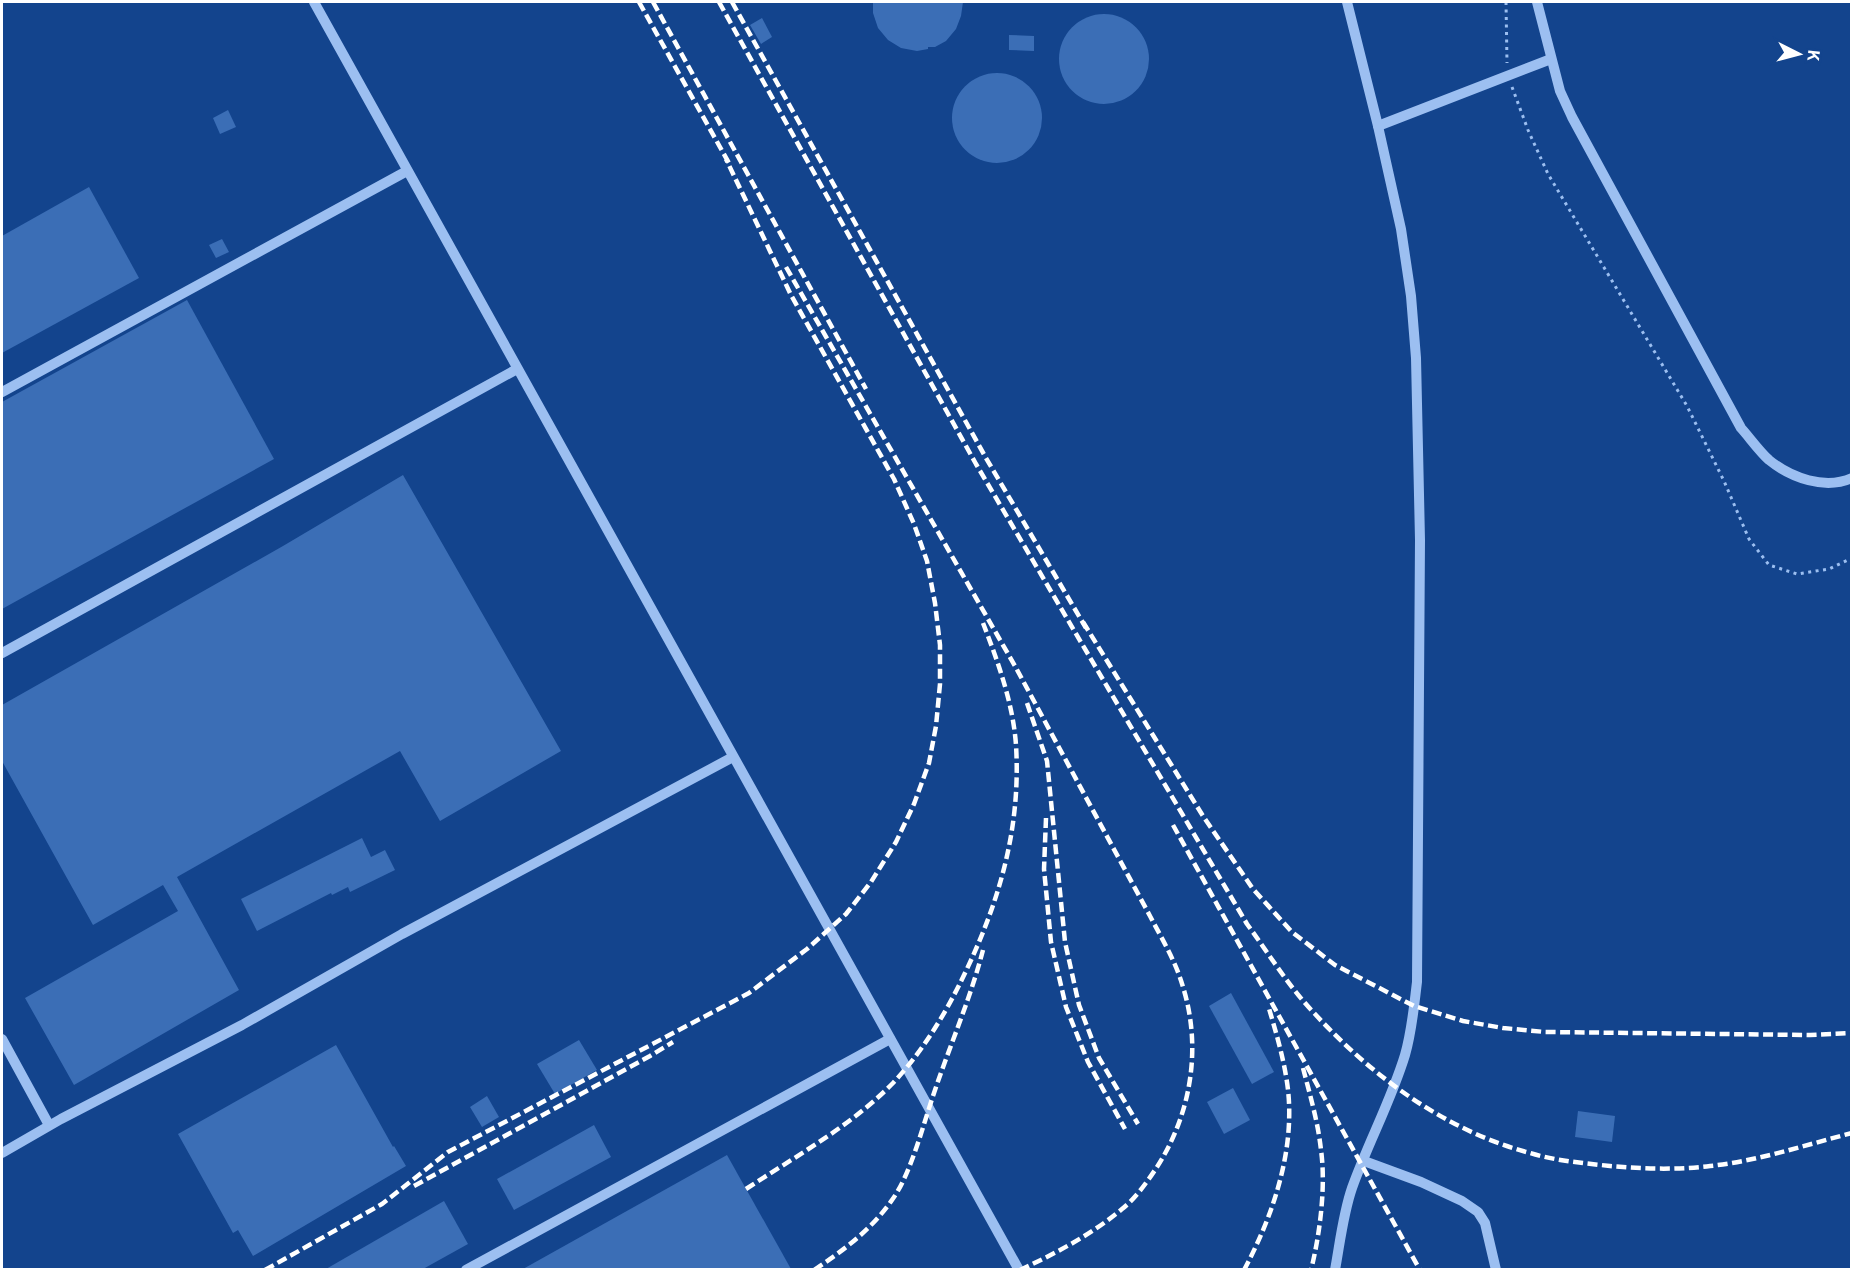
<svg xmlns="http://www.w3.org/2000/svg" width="1853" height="1271" font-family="'Public Sans',sans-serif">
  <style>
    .building { fill: #3b6eb6 }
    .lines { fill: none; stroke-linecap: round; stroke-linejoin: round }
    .path { stroke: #9cbff1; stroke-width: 3; stroke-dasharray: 3 4.5; stroke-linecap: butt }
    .minor { stroke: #9cbff1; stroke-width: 10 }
    .rail { stroke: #fff; stroke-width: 4.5; stroke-dasharray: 10 4.5; stroke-linecap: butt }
  </style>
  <rect width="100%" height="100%" fill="#13448d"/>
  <!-- building -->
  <g class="building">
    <polygon points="873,2 963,2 961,16 956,29 946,41 935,47 928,47 928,49 917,51 901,48 888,40 878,28 873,13"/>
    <circle cx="1104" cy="59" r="45"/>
    <polygon points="762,18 772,37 761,44 750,25"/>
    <polygon points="1009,35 1034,36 1034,51 1009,50"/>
    <circle cx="997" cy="118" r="45"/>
    <polygon points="228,110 236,127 220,134 213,118"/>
    <polygon points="89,187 139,278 2,353 2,236"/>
    <polygon points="222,239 229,252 216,258 209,245"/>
    <polygon points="187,300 274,459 2,609 2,402"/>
    <polygon points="403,475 561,751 440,821 400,751 177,877 239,990 74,1085 25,998 178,911 163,885 93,925 2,761 2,705 283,546"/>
    <polygon points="362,838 371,857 385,850 395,870 350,892 348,887 332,895 331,893 257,931 241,899"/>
    <polygon points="1231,993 1274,1072 1252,1084 1209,1006"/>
    <polygon points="579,1040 597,1070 555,1094 537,1064"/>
    <polygon points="336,1045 393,1147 394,1146 406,1166 253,1256 238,1230 233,1233 178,1134"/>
    <polygon points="1233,1088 1250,1120 1224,1134 1207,1102"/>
    <polygon points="487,1096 499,1117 482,1127 470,1107"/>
    <polygon points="1578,1111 1615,1116 1612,1142 1575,1137"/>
    <polygon points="594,1125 611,1157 514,1210 497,1179"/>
    <polygon points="727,1155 791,1269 523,1269"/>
    <polygon points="444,1201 468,1244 423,1269 326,1269"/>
  </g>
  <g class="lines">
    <!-- path -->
    <g class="path">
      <polyline points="1506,2 1507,63"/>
      <polyline points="1512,87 1528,130 1548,174 1687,406 1724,481 1749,539 1769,565 1797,574 1829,569 1852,558"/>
    </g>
    <!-- minor -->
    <g class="minor">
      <polyline points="314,2 1019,1270"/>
      <path d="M1537,2L1560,91L1572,117L1741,428C1750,438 1759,451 1769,460C1791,478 1825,490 1852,478"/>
      <polyline points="1378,126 1551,59"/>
      <polyline points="2,392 407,171"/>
      <polyline points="2,653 517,369"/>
      <polyline points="2,1039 49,1125"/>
      <polyline points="2,1153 61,1119 242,1025 402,934 733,757"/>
      <polyline points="1364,1161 1421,1182 1462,1201 1478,1212 1485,1223 1496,1270"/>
      <polyline points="466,1270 890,1039"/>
      <path d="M1335,1270C1340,1243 1343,1214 1352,1188C1368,1143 1391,1101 1405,1055C1412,1031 1414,1006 1417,982L1420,540L1416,358L1411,296L1401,229L1378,126L1347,2"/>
    </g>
    <!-- rail -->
    <g class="rail">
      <polyline points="639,2 730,165"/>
      <polyline points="653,2 866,389"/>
      <path d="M719,2L976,464L1247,924C1269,954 1289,987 1315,1014C1373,1077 1446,1131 1530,1153C1556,1161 1583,1163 1610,1166C1643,1169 1677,1170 1710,1166C1758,1161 1805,1145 1852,1133"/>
      <polyline points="732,2 986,458 1086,628"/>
      <path d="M786,267L1015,666L1150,916C1162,939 1176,962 1183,987C1202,1048 1191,1114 1157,1167C1147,1182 1136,1198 1122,1209C1091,1235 1056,1253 1020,1270"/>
      <polyline points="1083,622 1203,816 1253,889 1292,932 1335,965 1414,1006 1463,1021 1503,1028 1545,1032 1810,1035 1852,1033"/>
      <polyline points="1027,703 1047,761 1065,942 1079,1005 1099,1058 1138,1124"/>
      <polyline points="1046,818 1044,869 1051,942 1066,1007 1088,1062 1125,1129"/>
      <polyline points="1173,825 1420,1270"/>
      <path d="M1303,1068C1310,1095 1318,1122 1321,1150C1326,1186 1320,1234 1311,1270"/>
      <polyline points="414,1186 650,1056 673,1042"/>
      <path d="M746,1189C796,1156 851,1126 893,1083C923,1051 946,1013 965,973C1000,900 1021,827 1016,745C1013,703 998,662 983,623"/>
      <polyline points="265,1270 382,1204 448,1152 749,993 807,949 846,914 871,882 896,842 914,804 929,763 936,726 940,684 940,645 935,603 927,561 914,524 894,479 791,295 726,159"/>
      <path d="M814,1270C844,1250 871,1230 892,1200C911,1174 923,1125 934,1093C950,1045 970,1000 983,950"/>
      <path d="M1244,1270C1275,1212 1298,1142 1286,1076C1282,1052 1275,1029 1268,1005"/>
    </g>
  </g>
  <!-- border -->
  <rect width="1853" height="1271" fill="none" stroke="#ffffff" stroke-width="6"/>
  <!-- north arrow -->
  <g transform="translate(1799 54) rotate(96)" stroke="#13448d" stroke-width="4.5" paint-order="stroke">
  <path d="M0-4.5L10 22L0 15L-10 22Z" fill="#ffffff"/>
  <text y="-9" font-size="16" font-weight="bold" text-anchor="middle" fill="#ffffff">K</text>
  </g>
</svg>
